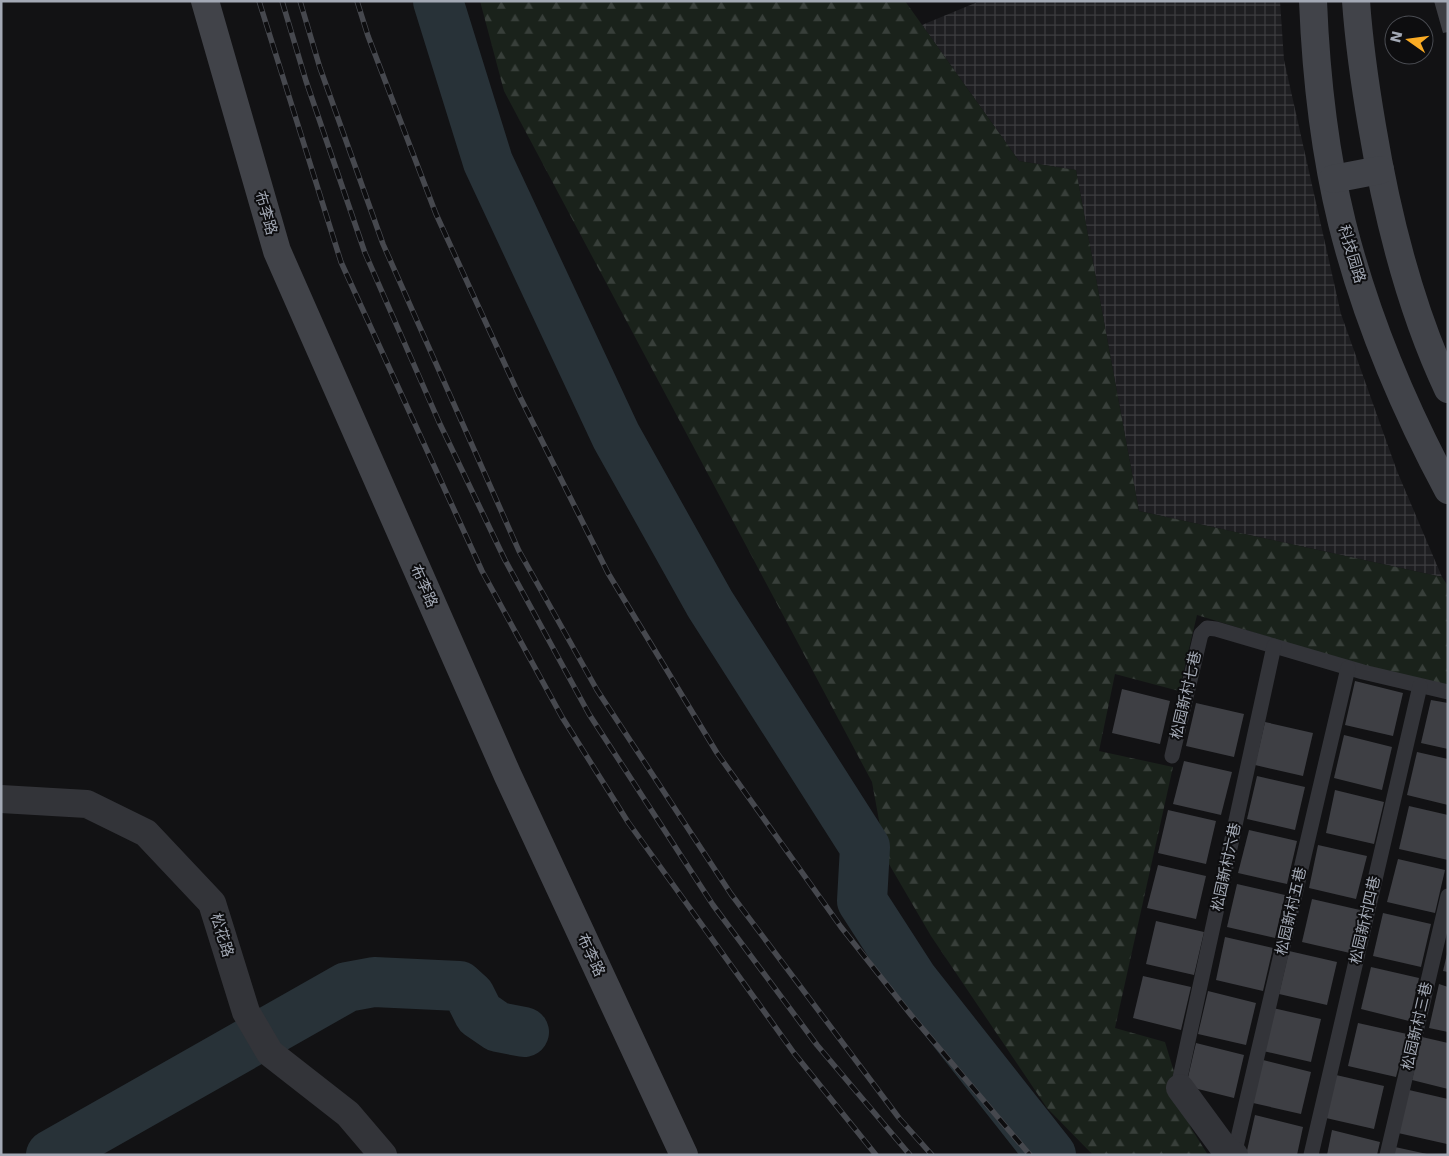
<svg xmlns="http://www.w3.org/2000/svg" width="1449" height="1156" font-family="'DejaVu Sans','Noto Sans SC',sans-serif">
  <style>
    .industrial { fill: url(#industrial-grid) }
    .forest { fill: url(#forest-firs) }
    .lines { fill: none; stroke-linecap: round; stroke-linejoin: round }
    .river { stroke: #283238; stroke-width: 50 }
    .building { fill: #3e3f44 }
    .service { stroke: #333439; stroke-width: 15 }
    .minor { stroke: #333439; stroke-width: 28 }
    .secondary { stroke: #414349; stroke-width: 28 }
    .rail-casing { stroke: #46484e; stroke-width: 5.5 }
    .rail { stroke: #0d0d0f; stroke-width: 4; stroke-dasharray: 11; stroke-linecap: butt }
    .labels { text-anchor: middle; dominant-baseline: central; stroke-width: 4; stroke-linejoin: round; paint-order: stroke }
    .street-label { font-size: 15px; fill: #a3a9b5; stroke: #0d0d0f }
  </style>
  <defs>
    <pattern id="industrial-grid" width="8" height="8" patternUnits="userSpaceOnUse" patternTransform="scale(1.25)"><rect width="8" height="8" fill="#1e1e21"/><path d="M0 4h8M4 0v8" fill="none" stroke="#3c3c3f"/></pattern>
    <pattern id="forest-firs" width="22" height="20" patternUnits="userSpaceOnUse" patternTransform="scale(1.25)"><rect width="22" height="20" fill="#1a221b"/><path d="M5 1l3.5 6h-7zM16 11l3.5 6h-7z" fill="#383f3a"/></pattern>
  </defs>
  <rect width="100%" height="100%" fill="#121214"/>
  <!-- industrial -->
  <polygon class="industrial" points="980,1 1280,1 1284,60 1341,314 1397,471 1442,577 1139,511 1076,170 1019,161 922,25"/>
  <!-- forest -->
  <polygon class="forest" points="480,1 905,1 1019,161 1076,170 1139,511 1442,577 1448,586 1448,686 1353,663 1197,615 1179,691 1115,674 1099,751 1173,767 1115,1028 1165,1042 1191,1128 1208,1155 1093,1155 1047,1108 931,936 886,859 872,782 504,91"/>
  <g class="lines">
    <!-- river -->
    <g class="river">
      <polyline points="438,1 488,162 616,436 710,604 865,847 862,901 913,980 1051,1155"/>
      <polyline points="51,1155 347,987 374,982 459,986 470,996 479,1014 498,1027 524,1032"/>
    </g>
  </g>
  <!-- building -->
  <g class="building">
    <polygon points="1434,1 1448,1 1448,32 1443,33"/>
    <polygon points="1355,681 1403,693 1393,736 1345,725"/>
    <polygon points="1122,689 1170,701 1160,744 1112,733"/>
    <polygon points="1431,700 1448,703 1448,749 1421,743"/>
    <polygon points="1196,703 1244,714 1234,757 1186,746"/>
    <polygon points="1265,722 1313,733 1303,776 1255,765"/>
    <polygon points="1344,735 1392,747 1382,790 1334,778"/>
    <polygon points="1417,752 1448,759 1448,805 1407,795"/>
    <polygon points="1184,761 1232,772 1221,815 1173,804"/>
    <polygon points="1257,776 1305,787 1295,830 1247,819"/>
    <polygon points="1335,790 1384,802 1374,844 1326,833"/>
    <polygon points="1409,806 1448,815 1448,860 1399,849"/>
    <polygon points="1168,810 1216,821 1206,864 1158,853"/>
    <polygon points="1249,830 1297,841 1287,884 1238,873"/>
    <polygon points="1318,845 1367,856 1356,899 1309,888"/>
    <polygon points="1398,859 1445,870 1435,913 1387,902"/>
    <polygon points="1158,865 1206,876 1196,919 1147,908"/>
    <polygon points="1237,884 1285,895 1275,938 1227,927"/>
    <polygon points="1312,899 1360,910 1350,953 1302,942"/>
    <polygon points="1383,913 1431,924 1421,967 1373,956"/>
    <polygon points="1156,921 1204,932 1194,975 1146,964"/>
    <polygon points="1225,937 1273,948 1263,991 1216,980"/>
    <polygon points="1289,951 1337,962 1327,1005 1279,994"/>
    <polygon points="1447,954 1448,954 1448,972 1443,971"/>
    <polygon points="1371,967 1419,978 1409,1021 1361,1009"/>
    <polygon points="1143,976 1191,987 1181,1030 1133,1018"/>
    <polygon points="1439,984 1448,987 1448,1032 1429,1028"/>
    <polygon points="1208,991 1256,1003 1246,1045 1198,1034"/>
    <polygon points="1273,1008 1321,1019 1311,1062 1263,1051"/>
    <polygon points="1358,1023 1407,1034 1396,1077 1348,1066"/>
    <polygon points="1422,1037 1448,1043 1448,1089 1412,1080"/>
    <polygon points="1196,1043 1244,1055 1234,1098 1186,1086"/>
    <polygon points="1263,1060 1311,1072 1301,1114 1253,1103"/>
    <polygon points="1336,1075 1384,1086 1374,1129 1326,1118"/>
    <polygon points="1409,1090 1448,1099 1447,1144 1398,1133"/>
    <polygon points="1255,1115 1303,1127 1297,1155 1246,1155"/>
    <polygon points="1332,1130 1380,1142 1377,1155 1327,1155"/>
    <polygon points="1395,1147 1427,1154 1427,1155 1393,1155"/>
  </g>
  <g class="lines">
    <!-- service -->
    <g class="service">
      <polyline points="1172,756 1201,634 1207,628 1216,629 1363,672 1448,692"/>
      <polyline points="1180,1088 1180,1078 1274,646"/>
      <polyline points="1234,1155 1348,668"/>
      <polyline points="1311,1155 1420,686"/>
      <polyline points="1387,1155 1448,896"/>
    </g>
    <!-- minor -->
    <g class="minor">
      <polyline points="1,799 87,804 146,833 212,903 246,1012 270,1053 348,1114 383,1155"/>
      <polyline points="1180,1088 1224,1148 1234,1155"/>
    </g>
    <!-- secondary -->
    <g class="secondary">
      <polyline points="205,1 277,251 508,776 684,1155"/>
      <path d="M1313,1C1316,76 1324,150 1342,223C1365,315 1403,406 1448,490"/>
      <path d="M1356,1C1359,43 1365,85 1372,126C1387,216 1409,306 1448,389"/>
      <polyline points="1333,179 1380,170"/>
    </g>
    <!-- rail casing -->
    <g class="rail-casing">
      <g id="rail">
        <polyline points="259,1 341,262 482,571 562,717 628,822 794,1053 876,1155"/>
        <polyline points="282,1 306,81 365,253 439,422 505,560 589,714 713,905 817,1045 910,1155"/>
        <polyline points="300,1 320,68 383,244 519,551 597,690 731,894 899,1118 932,1155"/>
        <polyline points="357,1 368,36 436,214 519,395 608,573 717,753 841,927 911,1015 1030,1155"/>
      </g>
    </g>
    <!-- rail -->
    <use href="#rail" class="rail"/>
  </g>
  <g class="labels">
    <!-- street labels -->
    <g class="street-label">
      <text transform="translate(266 213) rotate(74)">布李路</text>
      <text transform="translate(1352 254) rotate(73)">科技园路</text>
      <text transform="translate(424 586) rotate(66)">布李路</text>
      <text transform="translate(1186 695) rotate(-77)">松园新村七巷</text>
      <text transform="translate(1226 867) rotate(-78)">松园新村六巷</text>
      <text transform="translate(1291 911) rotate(-77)">松园新村五巷</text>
      <text transform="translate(1365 920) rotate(-77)">松园新村四巷</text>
      <text transform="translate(222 935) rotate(73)">松花路</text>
      <text transform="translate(591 955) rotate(65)">布李路</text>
      <text transform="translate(1417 1026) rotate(-77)">松园新村三巷</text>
    </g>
  </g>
  <!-- border -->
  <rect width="1449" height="1156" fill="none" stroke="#a3a9b5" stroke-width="5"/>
  <!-- north arrow -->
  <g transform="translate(1409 40) rotate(284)"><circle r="24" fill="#0d0d0f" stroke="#494b51"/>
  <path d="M0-4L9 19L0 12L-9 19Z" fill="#faab24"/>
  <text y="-8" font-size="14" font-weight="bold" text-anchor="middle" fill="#a3a9b5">N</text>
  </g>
</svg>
